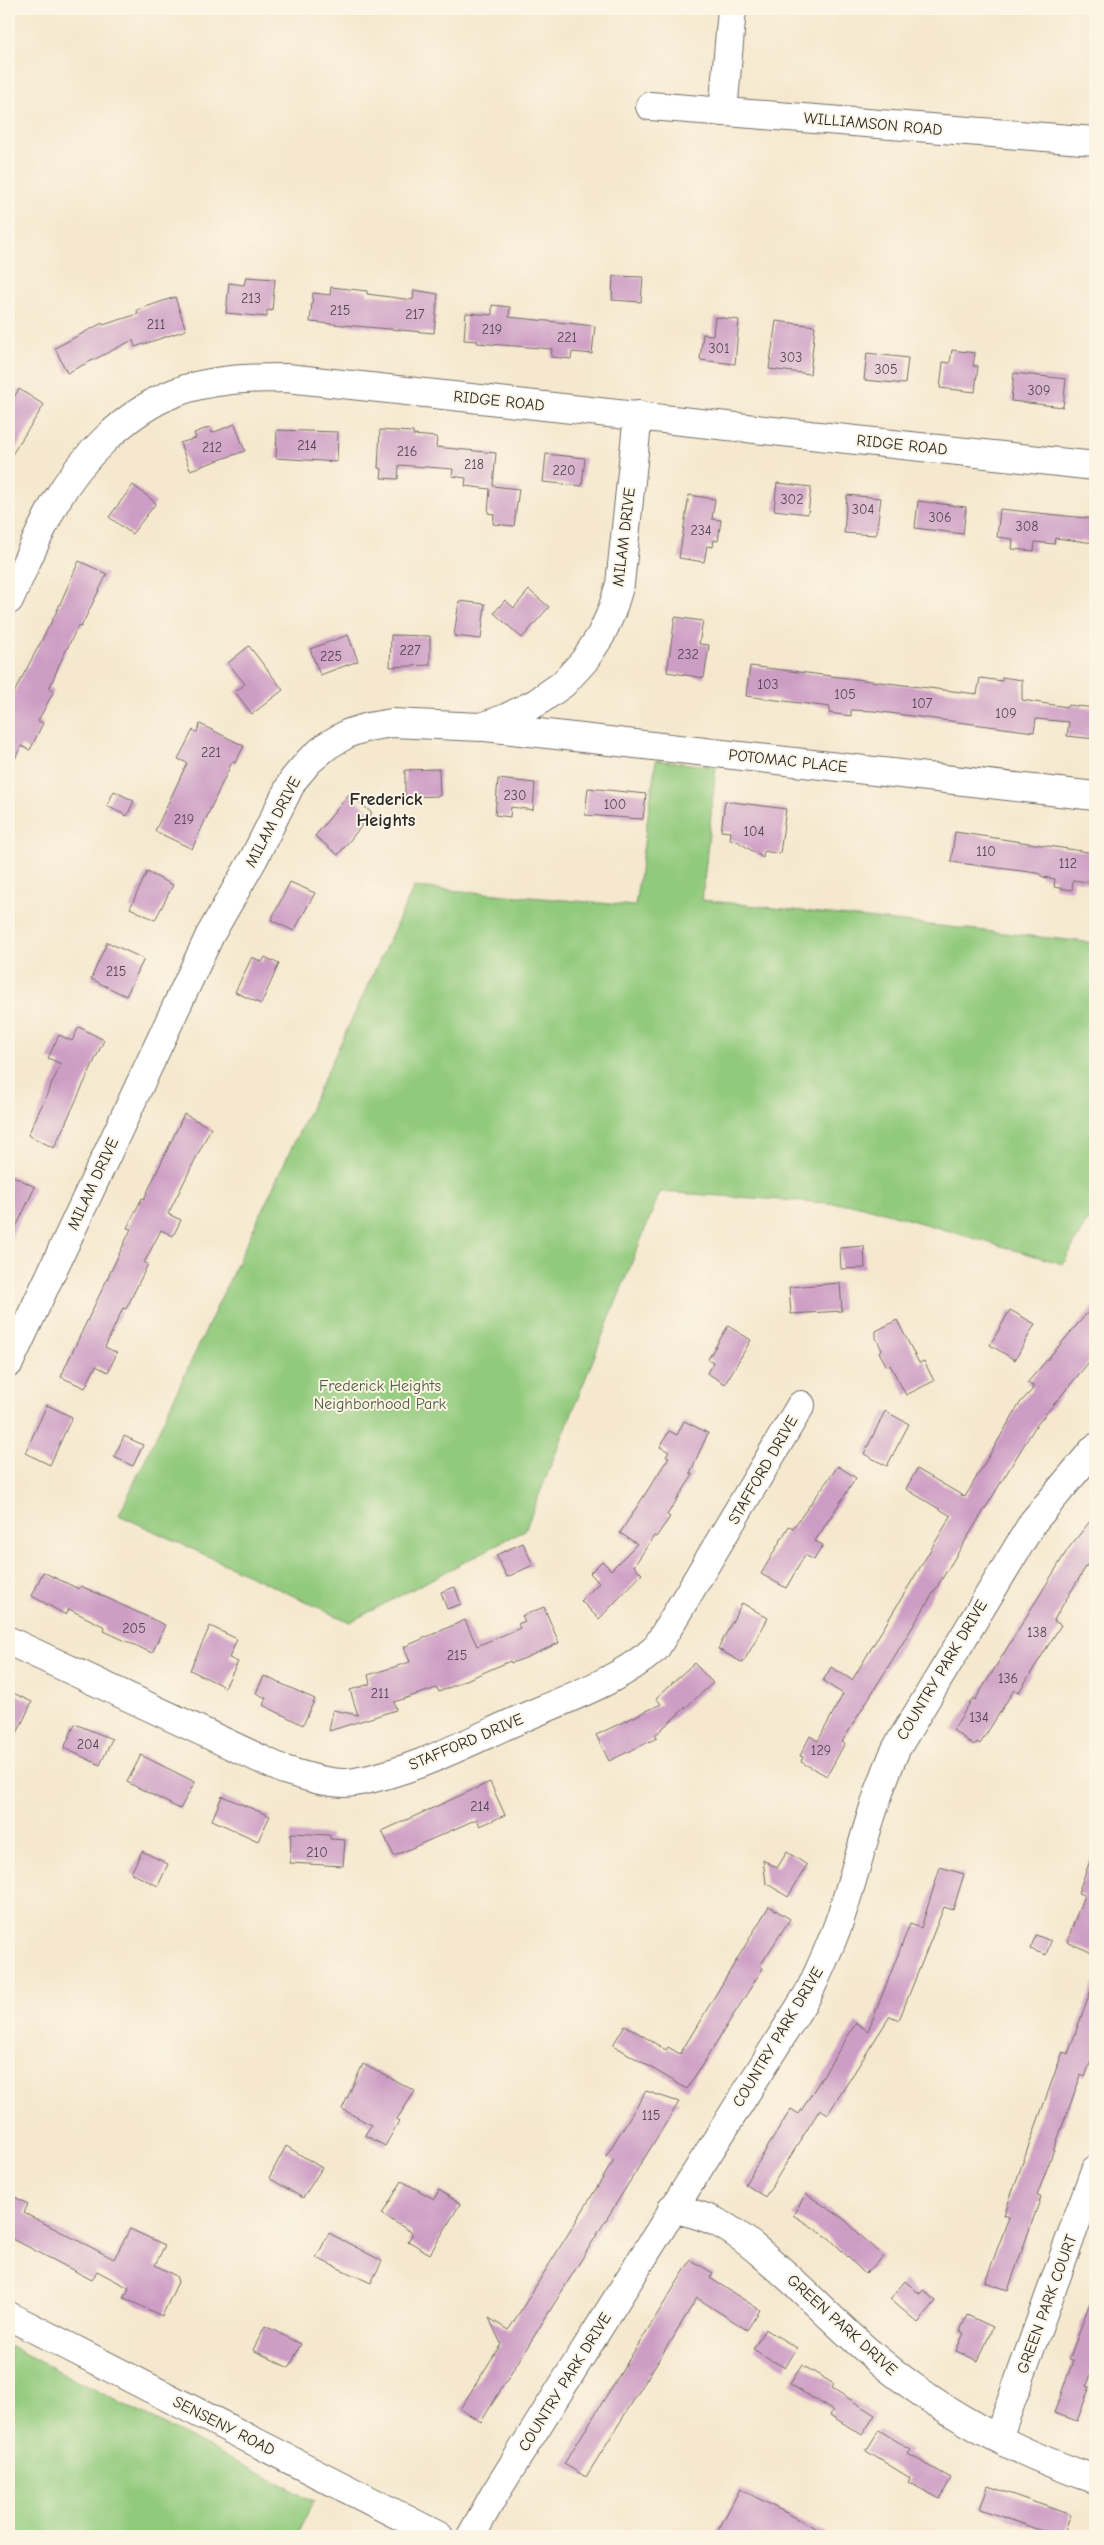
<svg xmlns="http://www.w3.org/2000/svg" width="1104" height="2545" font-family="'Comic Neue',sans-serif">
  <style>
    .green { fill: #92ca7d; stroke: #5e7a54 }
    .building { fill: #cd9ec5 }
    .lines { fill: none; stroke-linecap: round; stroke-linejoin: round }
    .minor-casing { stroke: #726d64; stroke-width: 30 }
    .major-casing { stroke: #726d64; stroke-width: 30 }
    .minor { stroke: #fff; stroke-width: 28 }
    .major { stroke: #fff; stroke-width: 28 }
    .labels { text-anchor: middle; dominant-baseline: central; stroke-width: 4; stroke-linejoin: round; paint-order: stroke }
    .number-label { font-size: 14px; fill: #544852 }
    .street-label { font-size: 16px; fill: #2b2b2b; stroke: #fcf5e5 }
    .park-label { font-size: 16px; fill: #4a5b44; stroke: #fcf5e5 }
    .neighbourhood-label { font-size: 18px; font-weight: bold; fill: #2b2b2b; stroke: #fcf5e5 }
  </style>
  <rect width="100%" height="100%" fill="#fcf5e5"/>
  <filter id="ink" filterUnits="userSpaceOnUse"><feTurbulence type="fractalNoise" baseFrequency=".02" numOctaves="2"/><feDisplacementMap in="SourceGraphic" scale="10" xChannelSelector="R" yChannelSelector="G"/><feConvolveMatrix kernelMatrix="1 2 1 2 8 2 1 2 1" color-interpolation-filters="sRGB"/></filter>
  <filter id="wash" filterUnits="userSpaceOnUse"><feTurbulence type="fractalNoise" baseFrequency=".0096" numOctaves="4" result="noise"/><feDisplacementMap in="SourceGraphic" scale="20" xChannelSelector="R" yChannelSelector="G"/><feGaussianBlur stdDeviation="1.12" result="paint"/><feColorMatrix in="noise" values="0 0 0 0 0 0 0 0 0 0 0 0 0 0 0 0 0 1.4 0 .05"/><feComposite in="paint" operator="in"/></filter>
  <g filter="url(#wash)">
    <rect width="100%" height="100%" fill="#f5e8cf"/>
    <!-- green -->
    <g class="green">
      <polygon points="656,760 716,767 702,900 1095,943 1095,1207 1063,1264 859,1205 660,1192 525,1530 350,1622 119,1515 414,887 635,906"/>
      <polygon points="9,2346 314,2501 296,2536 9,2536"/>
    </g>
    <g id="blocks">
      <!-- building -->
      <g class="building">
        <polygon points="613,276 643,277 641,302 612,300"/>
        <polygon points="246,277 275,279 272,311 267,310 267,317 226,313 229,283 244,285"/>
        <polygon points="331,287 367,291 367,294 413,300 414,290 438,294 434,333 310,322 313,293 330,295"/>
        <polygon points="175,297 186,330 135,347 133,340 67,373 55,348 102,323 103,325 138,314 137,310"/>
        <polygon points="492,305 510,307 509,317 595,326 592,354 572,352 571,359 551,357 552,349 477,343 478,341 464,340 466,313 492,315"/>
        <polygon points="715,317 739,320 735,364 700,360 703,334 713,335"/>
        <polygon points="776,321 815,326 810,374 769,369"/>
        <polygon points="952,350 975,353 973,366 978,366 975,392 940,388 943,362 950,363"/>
        <polygon points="867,353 908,358 905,384 864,380"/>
        <polygon points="1014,373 1066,379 1063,407 1011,401"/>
        <polygon points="19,389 44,405 9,459 9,405"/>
        <polygon points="235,424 245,451 190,470 180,443 196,438 194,433 210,427 212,433"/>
        <polygon points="277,430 338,432 337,462 276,458"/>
        <polygon points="380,430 413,432 413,435 437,437 436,447 496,453 493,486 519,489 514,526 493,524 494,514 488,513 490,489 465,486 466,478 452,476 453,469 399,465 398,479 381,478 382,469 378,468"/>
        <polygon points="546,454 585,458 582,486 543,482"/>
        <polygon points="777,483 811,487 808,514 774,510"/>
        <polygon points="133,485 156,503 132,534 109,517"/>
        <polygon points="689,495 715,499 712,519 721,520 718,541 714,540 713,547 707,546 704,562 679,558"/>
        <polygon points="847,495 881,498 876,535 844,533"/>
        <polygon points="918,501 966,507 963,534 915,528"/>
        <polygon points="1000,509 1095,519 1095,543 1055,538 1054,544 1035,542 1034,551 1012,549 1013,539 997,537"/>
        <polygon points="79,561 107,574 81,627 78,626 60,663 49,689 54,691 38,721 43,723 30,750 21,746 9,771 9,702 55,615"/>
        <polygon points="529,590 549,607 522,638 494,613 505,600 514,608"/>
        <polygon points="459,601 485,604 481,639 454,636"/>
        <polygon points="675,617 703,621 699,644 709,645 704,678 667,672"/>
        <polygon points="348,635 358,661 320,675 310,649"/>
        <polygon points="391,635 430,636 430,665 390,667"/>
        <polygon points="249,646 283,690 252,714 235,692 245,684 228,663"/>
        <polygon points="750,666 977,694 980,678 1002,681 1002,677 1022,680 1022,700 1067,707 1068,705 1095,708 1095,739 1067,736 1069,722 1036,719 1034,732 874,711 851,710 851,716 829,713 830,707 746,696"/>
        <polygon points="200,724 244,746 235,763 232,762 192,849 155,831 187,763 178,759 193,730 197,732"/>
        <polygon points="439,769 440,796 405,797 405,770"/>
        <polygon points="498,779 535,783 533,810 511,807 510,817 495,815"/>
        <polygon points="588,788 646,794 643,819 585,815"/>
        <polygon points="114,791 134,801 127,816 107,806"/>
        <polygon points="349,794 372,813 338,855 315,836"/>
        <polygon points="725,801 786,809 780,854 764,851 763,858 737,841 730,840 731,832 721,831"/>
        <polygon points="955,832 1095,853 1094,883 1073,880 1072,890 1054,887 1055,879 1043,877 1038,873 951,862"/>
        <polygon points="147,872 173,885 155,920 130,908"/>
        <polygon points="290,882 315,893 294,931 271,920"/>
        <polygon points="107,942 144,959 126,996 91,979"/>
        <polygon points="252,957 262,962 265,957 279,964 261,1004 235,992"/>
        <polygon points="79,1027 104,1040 54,1148 28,1135 61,1064 48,1058 59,1035 72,1041"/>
        <polygon points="184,1114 211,1128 168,1214 181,1220 173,1236 161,1230 144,1263 148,1264 126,1309 123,1308 105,1347 117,1353 108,1372 96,1366 85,1388 61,1377 66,1365 131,1229 127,1228 142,1198 144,1199"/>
        <polygon points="9,1174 35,1187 9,1242"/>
        <polygon points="864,1246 865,1268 841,1269 840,1248"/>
        <polygon points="840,1283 842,1311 791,1314 789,1287"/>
        <polygon points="1095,1304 1095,1355 1035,1427 842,1742 845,1743 827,1776 801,1762 803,1757 800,1756 810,1736 818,1741 843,1694 823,1681 831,1667 852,1680 854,1677 951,1516 906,1489 917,1469 965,1497 1020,1403 1032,1390 1033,1386 1027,1383"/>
        <polygon points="1010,1310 1035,1324 1015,1360 990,1345"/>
        <polygon points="897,1320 919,1363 924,1361 934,1381 906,1395 890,1365 887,1367 879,1352 882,1350 876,1338 876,1331"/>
        <polygon points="728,1326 751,1340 725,1384 707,1373 713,1362 708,1359"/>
        <polygon points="47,1405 72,1417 50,1465 25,1453"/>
        <polygon points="885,1411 909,1424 887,1466 864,1454"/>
        <polygon points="684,1421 708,1433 690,1473 693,1475 667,1515 670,1517 656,1537 654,1536 634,1566 642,1574 599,1619 581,1601 599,1583 590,1573 602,1561 611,1570 637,1544 620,1533 669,1457 666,1456 669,1452 660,1447 669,1431 677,1435"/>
        <polygon points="124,1436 143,1445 133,1466 114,1457"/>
        <polygon points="838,1466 856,1478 815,1541 823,1545 814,1560 805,1555 786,1588 761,1574 789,1526 793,1528"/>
        <polygon points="1095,1515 1095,1552 1056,1616 1054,1621 1061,1625 1019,1692 1014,1690 980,1744 977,1742 974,1745 953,1730 973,1698 975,1700 1068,1549"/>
        <polygon points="523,1543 533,1565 507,1577 496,1555"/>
        <polygon points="43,1572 79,1589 81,1586 165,1625 152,1653 104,1631 105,1627 69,1609 66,1615 32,1596"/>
        <polygon points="455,1587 461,1604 447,1609 441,1592"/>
        <polygon points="742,1603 768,1618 743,1663 718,1649"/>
        <polygon points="544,1607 559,1643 523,1659 511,1663 510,1661 439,1692 437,1688 394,1702 396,1710 329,1731 333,1710 358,1715 350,1690 370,1684 368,1675 410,1662 404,1647 465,1620 477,1646 520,1628 518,1624 525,1621 522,1616"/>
        <polygon points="210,1626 237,1639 229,1658 238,1662 225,1687 190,1670"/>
        <polygon points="694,1663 713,1683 655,1735 657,1738 609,1761 596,1735 661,1704 656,1698"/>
        <polygon points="264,1676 315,1699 303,1725 263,1705 266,1698 256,1693"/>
        <polygon points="9,1691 32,1702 9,1750"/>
        <polygon points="75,1724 112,1739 100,1765 64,1748"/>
        <polygon points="141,1755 195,1782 180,1809 127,1782"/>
        <polygon points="490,1782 505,1815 480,1826 477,1819 394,1856 382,1831"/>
        <polygon points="222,1796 270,1816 258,1841 212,1820"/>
        <polygon points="291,1833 330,1835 330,1839 345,1840 343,1866 290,1863"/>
        <polygon points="1094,1850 1095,1850 1095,1954 1067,1942 1084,1895 1078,1893"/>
        <polygon points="142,1851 168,1864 158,1886 131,1873"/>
        <polygon points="787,1852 807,1865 788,1897 766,1883 763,1860 777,1868"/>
        <polygon points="940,1867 964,1874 953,1910 944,1907 899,2020 890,2016 828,2114 820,2109 765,2197 745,2184 791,2109 799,2114 856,2023 868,2031 910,1924 921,1928"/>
        <polygon points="769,1906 790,1919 760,1966 763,1968 687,2089 613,2045 625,2025 666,2050 668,2047 680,2054"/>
        <polygon points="1036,1935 1051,1941 1046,1955 1030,1949"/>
        <polygon points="1093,1984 1095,1984 1095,2049 1085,2077 1081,2075 1062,2127 1037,2196 1041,2197 1008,2290 985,2282 1009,2217 1004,2215 1057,2067 1063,2052 1068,2054"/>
        <polygon points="363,2064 415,2091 397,2119 399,2121 385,2146 365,2135 371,2125 342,2109"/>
        <polygon points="646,2091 679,2102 481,2422 460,2409 501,2344 489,2318 508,2330 511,2326 614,2160 606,2156"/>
        <polygon points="286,2146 322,2168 303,2198 269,2178"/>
        <polygon points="402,2181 434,2199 439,2190 460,2204 430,2254 408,2241 412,2235 411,2232 382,2214"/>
        <polygon points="9,2194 28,2204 24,2213 114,2259 130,2229 165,2245 155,2265 176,2276 178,2282 162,2316 124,2298 129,2288 97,2271 92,2280 11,2238 9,2243"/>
        <polygon points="806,2194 844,2219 883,2257 865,2274 829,2238 793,2215"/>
        <polygon points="329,2233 382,2261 371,2283 316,2258"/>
        <polygon points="691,2260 713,2273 710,2278 760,2310 747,2330 697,2298 586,2477 564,2464"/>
        <polygon points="905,2281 920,2294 923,2290 936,2301 918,2323 890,2299"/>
        <polygon points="1093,2294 1095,2294 1095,2361 1087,2386 1090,2387 1077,2421 1054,2413 1073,2361 1069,2360"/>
        <polygon points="967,2315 993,2327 978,2361 956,2351 964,2333 960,2331"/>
        <polygon points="265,2326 301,2344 289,2368 253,2350"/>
        <polygon points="765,2329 797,2348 785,2368 753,2349"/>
        <polygon points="802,2365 834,2384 832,2388 875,2415 862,2435 830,2415 833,2411 790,2384"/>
        <polygon points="879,2430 911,2450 908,2454 951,2478 940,2499 908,2482 910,2478 866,2451"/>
        <polygon points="988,2486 1071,2515 1063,2536 1047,2536 1048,2533 980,2509"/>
        <polygon points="740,2489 831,2536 715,2536"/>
      </g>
    </g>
  </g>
  <g filter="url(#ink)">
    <use href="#blocks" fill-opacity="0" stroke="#726d64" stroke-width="1"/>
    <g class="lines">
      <!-- minor casing -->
      <g class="minor-casing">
        <g id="minor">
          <polyline points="650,106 1095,141"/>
          <polyline points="723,112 732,9"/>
          <path d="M9,600C24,568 38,534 55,503C79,460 126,412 174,393C209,379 249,378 287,378L1095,466"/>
          <polyline points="485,727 1095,796"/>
          <polyline points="9,1363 210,935 254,858 293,780 309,761 328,745 349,733 368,727 392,723 481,727 506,718 536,703 563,684 584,661 601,635 611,613 620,584 638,415"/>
          <path d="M9,1641L284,1770C305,1776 333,1786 355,1782C412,1772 466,1743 518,1720C565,1699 618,1682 656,1648L801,1405"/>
          <path d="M672,2208C687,2212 702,2215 716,2222C733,2230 748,2242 762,2254C802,2287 837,2326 877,2359C941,2412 1016,2453 1095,2479"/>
          <polyline points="998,2438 1095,2170"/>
          <path d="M471,2536L494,2495L808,1994C821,1967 833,1941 842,1913C860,1858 872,1802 896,1749L1033,1522L1095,1448"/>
        </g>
      </g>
      <!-- major casing -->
      <g class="major-casing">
        <polyline id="major" points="9,2316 439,2536"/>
      </g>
      <!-- minor -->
      <use href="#minor" class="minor"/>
      <!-- major -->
      <use href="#major" class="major"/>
    </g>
  </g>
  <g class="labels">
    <!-- number labels -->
    <g class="number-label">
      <text x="251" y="298">213</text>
      <text x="340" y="310">215</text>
      <text x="415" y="314">217</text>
      <text x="156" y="324">211</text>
      <text x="492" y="329">219</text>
      <text x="567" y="337">221</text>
      <text x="719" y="348">301</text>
      <text x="791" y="357">303</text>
      <text x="886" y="369">305</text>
      <text x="1039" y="390">309</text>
      <text x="307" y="445">214</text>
      <text x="212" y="447">212</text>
      <text x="407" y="451">216</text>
      <text x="474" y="464">218</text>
      <text x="564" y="470">220</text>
      <text x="792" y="499">302</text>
      <text x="863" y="509">304</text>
      <text x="940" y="517">306</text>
      <text x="1027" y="526">308</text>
      <text x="701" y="530">234</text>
      <text x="410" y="650">227</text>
      <text x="688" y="654">232</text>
      <text x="331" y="656">225</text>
      <text x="768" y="684">103</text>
      <text x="845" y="694">105</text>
      <text x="922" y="703">107</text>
      <text x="1006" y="713">109</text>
      <text x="211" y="752">221</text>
      <text x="515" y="795">230</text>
      <text x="615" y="804">100</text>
      <text x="184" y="819">219</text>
      <text x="754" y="831">104</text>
      <text x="986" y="851">110</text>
      <text x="1068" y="863">112</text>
      <text x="116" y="971">215</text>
      <text x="134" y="1628">205</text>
      <text x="1037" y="1632">138</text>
      <text x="457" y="1655">215</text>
      <text x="1008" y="1678">136</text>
      <text x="380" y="1693">211</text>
      <text x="979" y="1717">134</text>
      <text x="88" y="1744">204</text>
      <text x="821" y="1750">129</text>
      <text x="480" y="1806">214</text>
      <text x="317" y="1852">210</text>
      <text x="651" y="2115">115</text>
    </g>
    <!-- street labels -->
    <g class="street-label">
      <text transform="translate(873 124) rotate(5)">WILLIAMSON ROAD</text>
      <text transform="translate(499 401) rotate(6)">RIDGE ROAD</text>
      <text transform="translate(902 445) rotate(6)">RIDGE ROAD</text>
      <text transform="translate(624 537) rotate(-83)">MILAM DRIVE</text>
      <text transform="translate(788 761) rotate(6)">POTOMAC PLACE</text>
      <text transform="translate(273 822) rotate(-62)">MILAM DRIVE</text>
      <text transform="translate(93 1184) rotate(-65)">MILAM DRIVE</text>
      <text transform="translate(763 1470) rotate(-60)">STAFFORD DRIVE</text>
      <text transform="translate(942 1670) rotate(-59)">COUNTRY PARK DRIVE</text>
      <text transform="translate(466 1742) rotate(-23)">STAFFORD DRIVE</text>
      <text transform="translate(778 2037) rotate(-59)">COUNTRY PARK DRIVE</text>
      <text transform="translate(1047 2304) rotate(-70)">GREEN PARK COURT</text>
      <text transform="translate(842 2325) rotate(42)">GREEN PARK DRIVE</text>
      <text transform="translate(565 2382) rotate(-58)">COUNTRY PARK DRIVE</text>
      <text transform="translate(224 2426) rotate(27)">SENSENY ROAD</text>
    </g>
    <!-- park labels -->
    <g class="park-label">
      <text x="380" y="1386">Frederick Heights<tspan x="380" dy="18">Neighborhood Park</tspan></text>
    </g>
    <!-- neighbourhood labels -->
    <g class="neighbourhood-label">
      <text x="386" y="799">Frederick<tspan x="386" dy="21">Heights</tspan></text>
    </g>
  </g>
  <!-- margin -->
  <rect width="1104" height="2545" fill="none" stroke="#fcf5e5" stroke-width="30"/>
</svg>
